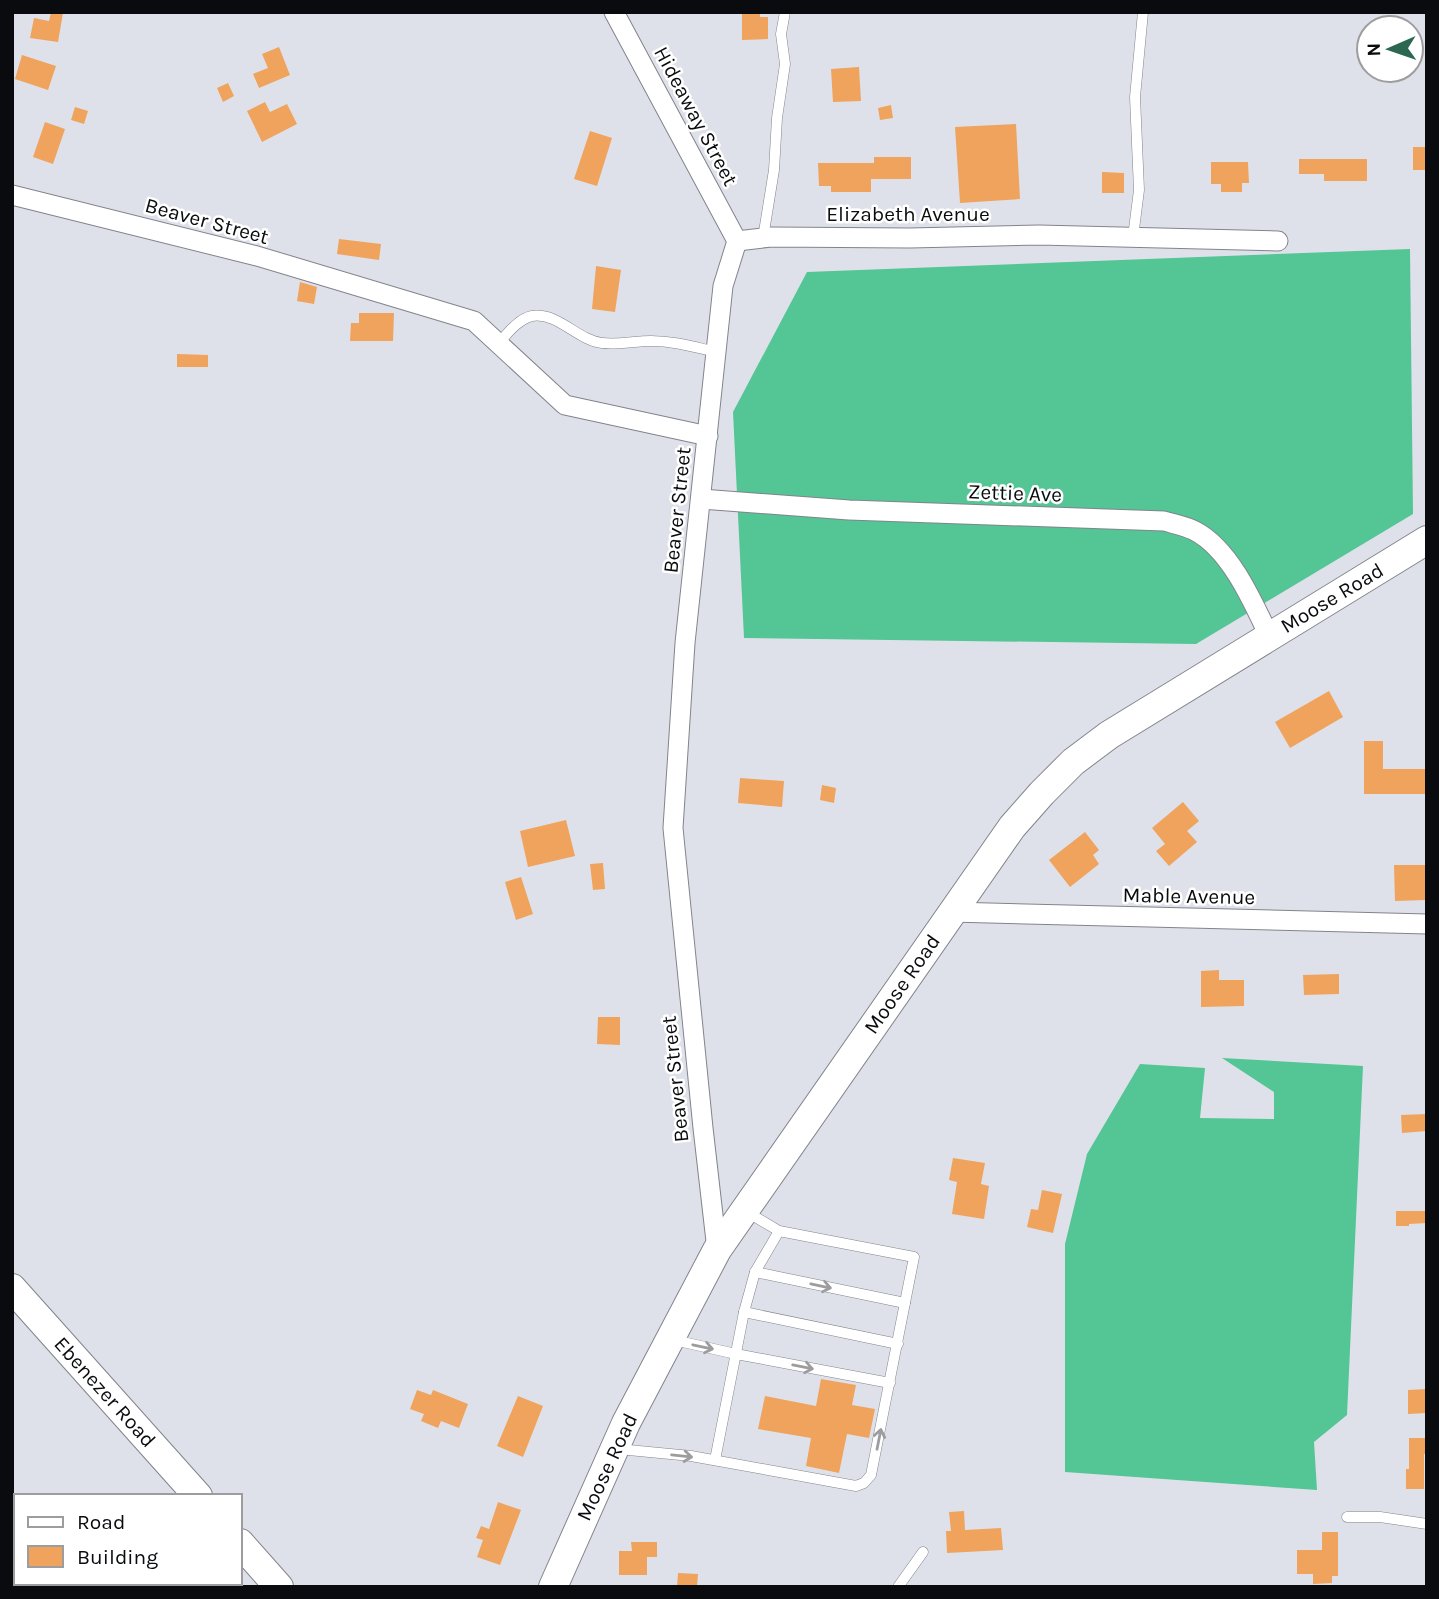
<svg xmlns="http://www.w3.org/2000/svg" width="1439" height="1599" font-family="Karla,sans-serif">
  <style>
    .forest { fill: #54c595 }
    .building { fill: #efa35c }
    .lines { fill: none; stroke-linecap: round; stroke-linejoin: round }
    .lane-casing { stroke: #82848c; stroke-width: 11 }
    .street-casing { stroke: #82848c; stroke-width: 21 }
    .secondary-casing { stroke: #82848c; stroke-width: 30 }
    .lane { stroke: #fff; stroke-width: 10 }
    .street { stroke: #fff; stroke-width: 19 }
    .secondary { stroke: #fff; stroke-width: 28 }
    .oneway { stroke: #9d9d9f }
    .labels { text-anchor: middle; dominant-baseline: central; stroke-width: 5; stroke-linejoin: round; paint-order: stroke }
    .street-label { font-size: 21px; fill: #0a0b0e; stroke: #fff }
  </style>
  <rect width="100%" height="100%" fill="#dfe1ea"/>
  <!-- forest -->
  <g class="forest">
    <polygon points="1410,249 1413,514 1196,644 744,638 733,412 807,272"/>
    <polygon points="1222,1058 1363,1066 1347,1415 1314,1442 1317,1490 1065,1472 1065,1244 1087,1154 1140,1064 1205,1068 1200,1118 1274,1119 1274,1092"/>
  </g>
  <!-- building -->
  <g class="building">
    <polygon points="51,12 63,13 58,42 30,38 34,18 49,21"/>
    <polygon points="742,12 760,12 760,17 768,17 768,39 742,40"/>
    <polygon points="279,47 290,75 259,88 253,74 268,68 262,54"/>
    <polygon points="22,55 56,66 48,90 15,79"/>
    <polygon points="859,67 861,101 833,102 831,69"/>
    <polygon points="228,83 234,96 223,102 217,88"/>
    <polygon points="265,102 270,112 287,104 297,124 262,142 247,111"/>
    <polygon points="891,105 893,118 880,120 878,108"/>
    <polygon points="75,107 88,111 84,124 71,120"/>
    <polygon points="45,122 65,129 53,164 33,157"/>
    <polygon points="1016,124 1020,199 960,203 955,127"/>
    <polygon points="590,131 612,138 597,186 574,179"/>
    <rect x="1413" y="147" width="14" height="23"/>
    <polygon points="874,157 911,157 911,179 871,179 871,192 831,192 831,186 819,186 818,163 874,163"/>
    <polygon points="1299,159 1367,159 1367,181 1324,181 1324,174 1299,174"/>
    <polygon points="1211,162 1248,162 1249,183 1242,183 1242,192 1221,192 1221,184 1211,184"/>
    <polygon points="1102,172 1124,173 1124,193 1102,193"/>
    <polygon points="339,239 381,244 379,260 337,254"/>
    <polygon points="596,266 621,270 615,312 592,309"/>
    <polygon points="300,282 317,287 314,304 297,301"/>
    <polygon points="359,313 394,313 393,341 350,341 351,323 359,323"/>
    <polygon points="177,354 208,355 208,367 177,367"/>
    <polygon points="1329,691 1343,717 1290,748 1275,722"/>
    <polygon points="1364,741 1383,741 1383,769 1427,769 1427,794 1364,794"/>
    <polygon points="740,778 784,781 782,807 738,803"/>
    <polygon points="822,785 836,788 834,803 820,800"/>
    <polygon points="1183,802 1199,821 1187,831 1197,842 1169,866 1156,851 1165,844 1152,828"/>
    <polygon points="566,820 575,856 528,867 520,831"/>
    <polygon points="1085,832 1099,850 1093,855 1099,864 1070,887 1049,860"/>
    <polygon points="603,863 605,889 593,890 590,864"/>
    <polygon points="1394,865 1427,865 1427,900 1395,901"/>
    <polygon points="521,877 533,914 516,920 505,882"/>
    <polygon points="1219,970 1219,980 1244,980 1244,1006 1201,1007 1201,971"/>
    <polygon points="1339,974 1339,994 1304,995 1303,975"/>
    <polygon points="598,1017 620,1017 620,1045 597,1044"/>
    <polygon points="1427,1114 1427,1131 1402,1133 1401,1115"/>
    <polygon points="953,1158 985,1163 981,1184 989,1186 984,1219 952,1214 957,1182 949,1180"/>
    <polygon points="1042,1190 1062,1194 1053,1233 1027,1227 1031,1209 1038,1210"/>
    <polygon points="1396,1211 1427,1211 1427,1223 1409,1224 1409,1226 1396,1226"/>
    <polygon points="821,1379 856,1385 852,1405 875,1409 869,1438 847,1434 839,1473 806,1466 811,1438 758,1429 765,1396 816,1406"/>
    <polygon points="1427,1389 1427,1413 1408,1414 1408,1390"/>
    <polygon points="417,1390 431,1395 433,1390 468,1404 459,1428 441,1421 438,1428 421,1421 424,1414 410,1409"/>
    <polygon points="518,1396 543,1406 523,1457 497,1446"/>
    <polygon points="1409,1438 1427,1438 1427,1454 1424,1454 1424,1489 1406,1489 1406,1469 1409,1469"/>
    <polygon points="498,1502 521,1510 500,1565 477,1557 483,1540 476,1538 481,1526 489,1529"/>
    <polygon points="964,1511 965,1530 1001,1528 1003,1550 947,1553 946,1531 951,1531 949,1512"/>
    <polygon points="1322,1532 1338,1532 1338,1576 1332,1576 1332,1583 1313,1584 1313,1574 1297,1574 1297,1550 1322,1550"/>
    <polygon points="631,1542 657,1542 657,1557 647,1557 647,1575 619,1575 619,1551 632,1551"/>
    <polygon points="678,1573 698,1574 697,1587 677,1587"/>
  </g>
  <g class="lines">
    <!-- lane casing -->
    <g class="lane-casing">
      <g id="lane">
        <polyline points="1133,237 1139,190 1135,97 1143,12"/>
        <polyline points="763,238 774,170 777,118 785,64 781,34 785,12"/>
        <path d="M498,344C507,334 518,319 532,316C558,312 577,340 602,343C618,345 635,341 651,341C674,341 694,347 716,352"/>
        <polyline points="755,1272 905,1303"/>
        <polyline points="744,1312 898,1344"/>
        <polyline points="674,1340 736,1354 890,1383"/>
        <polyline points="618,1449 691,1456 856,1486 864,1483 871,1475 914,1257 779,1231 747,1212"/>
        <polyline points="715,1460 744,1312 755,1272 779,1231"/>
        <polyline points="1347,1517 1380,1517 1427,1524"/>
        <polyline points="898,1587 923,1552"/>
      </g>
    </g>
    <!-- street casing -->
    <g class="street-casing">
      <g id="street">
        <polyline points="614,12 737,241"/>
        <polyline points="12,195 257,256 474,321 565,405 708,436"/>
        <polyline points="737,241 771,237 910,238 1039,235 1278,241"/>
        <path d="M701,499L849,510L1164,521C1174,524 1186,526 1195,531C1230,549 1253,602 1269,636"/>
        <polyline points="951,912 1427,924"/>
        <polyline points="717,1250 703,1128 673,828 685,643 723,286 737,241"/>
      </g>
    </g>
    <!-- secondary casing -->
    <g class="secondary-casing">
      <g id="secondary">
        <polyline points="12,1288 198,1496"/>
        <polyline points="240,1543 279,1587"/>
        <polyline points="553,1587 626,1423 717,1250 1012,827 1042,793 1073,762 1109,735 1427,540"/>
      </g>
    </g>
    <!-- lane -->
    <use href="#lane" class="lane"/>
    <!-- street -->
    <use href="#street" class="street"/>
    <!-- secondary -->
    <use href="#secondary" class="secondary"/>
  </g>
  <!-- one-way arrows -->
  <defs><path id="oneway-shaft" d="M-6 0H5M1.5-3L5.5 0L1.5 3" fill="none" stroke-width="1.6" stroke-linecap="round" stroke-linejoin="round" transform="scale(1.75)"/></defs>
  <g class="oneway">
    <use href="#oneway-shaft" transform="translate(821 1286) rotate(12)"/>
    <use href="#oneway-shaft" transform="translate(703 1347) rotate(12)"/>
    <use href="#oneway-shaft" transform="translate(803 1367) rotate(11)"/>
    <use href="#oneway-shaft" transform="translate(879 1439) rotate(-79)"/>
    <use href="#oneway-shaft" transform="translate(682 1456) rotate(6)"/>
  </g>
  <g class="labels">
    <!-- street labels -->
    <g class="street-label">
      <text transform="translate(696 116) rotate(62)">Hideaway Street</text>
      <text x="908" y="214">Elizabeth Avenue</text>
      <text transform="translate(207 221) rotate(15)">Beaver Street</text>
      <text transform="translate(1015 493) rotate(2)">Zettie Ave</text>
      <text transform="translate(677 510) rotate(-84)">Beaver Street</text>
      <text transform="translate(1332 598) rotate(-31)">Moose Road</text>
      <text transform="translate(1189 896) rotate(1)">Mable Avenue</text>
      <text transform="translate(902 984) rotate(-55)">Moose Road</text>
      <text transform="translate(675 1079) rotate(-96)">Beaver Street</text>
      <text transform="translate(105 1392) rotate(48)">Ebenezer Road</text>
      <text transform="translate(607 1467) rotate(-65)">Moose Road</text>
    </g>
  </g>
  <!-- border -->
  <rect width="1439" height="1599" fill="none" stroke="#0a0b0e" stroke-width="28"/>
  <!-- legend -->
  <rect x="14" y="1494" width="228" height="91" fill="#ffffff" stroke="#9d9d9f" stroke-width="2"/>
  <rect x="28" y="1517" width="35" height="10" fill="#ffffff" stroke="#9d9d9f" stroke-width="2"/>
  <text x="77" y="1529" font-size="21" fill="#0a0b0e">Road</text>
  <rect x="28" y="1546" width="35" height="21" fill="#efa35c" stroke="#9d9d9f" stroke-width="2"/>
  <text x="77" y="1564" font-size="21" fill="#0a0b0e">Building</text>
  <!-- north arrow -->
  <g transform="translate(1390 49) rotate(268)"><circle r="33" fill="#ffffff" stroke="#9d9d9f" stroke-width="2"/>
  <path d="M0-5L12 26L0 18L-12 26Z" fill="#2c6751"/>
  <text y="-10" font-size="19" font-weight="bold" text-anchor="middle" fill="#0a0b0e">N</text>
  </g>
</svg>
